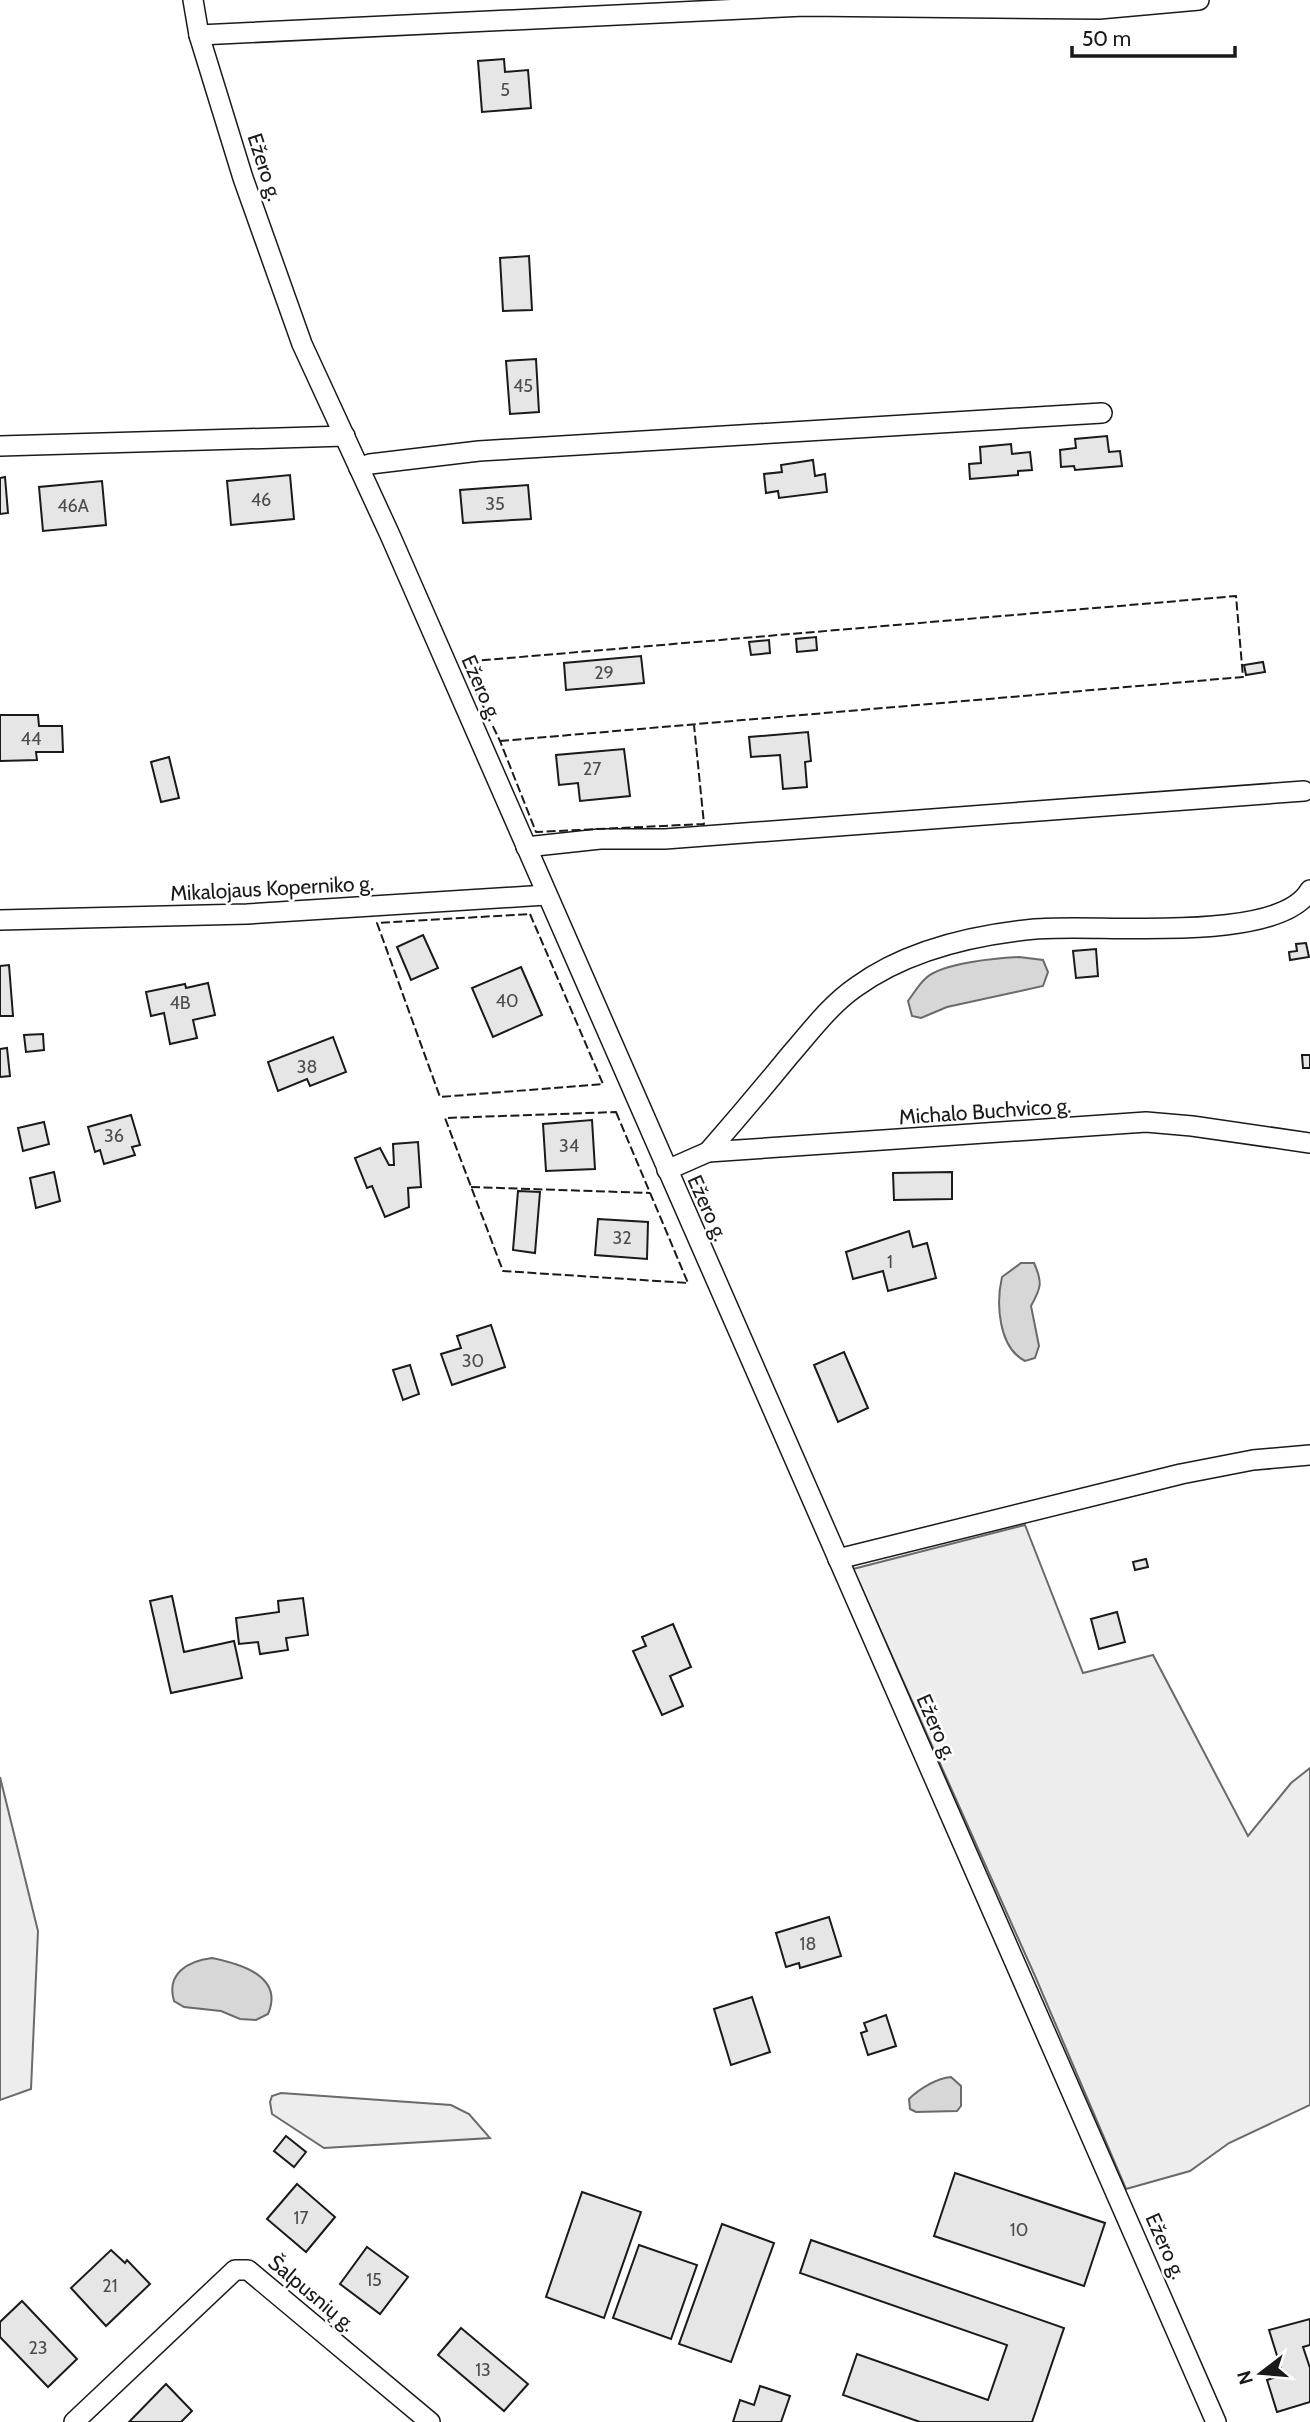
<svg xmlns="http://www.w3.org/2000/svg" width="1310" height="2422" font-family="Cabin,sans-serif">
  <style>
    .built { fill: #ededed; stroke: #6a6a6a; stroke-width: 2 }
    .water { fill: #d7d7d7; stroke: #6a6a6a; stroke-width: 2 }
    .building { fill: #e6e6e6; stroke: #1a1a1a; stroke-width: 2 }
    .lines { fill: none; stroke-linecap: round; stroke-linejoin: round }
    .street-casing { stroke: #1a1a1a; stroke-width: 22 }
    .street { stroke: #fff; stroke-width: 19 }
    .fence { stroke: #1a1a1a; stroke-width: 2; stroke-dasharray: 9 3.5; stroke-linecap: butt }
    .labels { text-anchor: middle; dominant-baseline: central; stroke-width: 5; stroke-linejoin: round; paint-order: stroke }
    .number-label { font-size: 18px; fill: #4d4d4d }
    .street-label { font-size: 21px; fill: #1a1a1a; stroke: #fff }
  </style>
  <rect width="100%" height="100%" fill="#fff"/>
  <!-- built -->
  <g class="built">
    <polygon points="1025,1525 1083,1673 1153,1655 1248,1836 1291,1783 1310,1768 1310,2105 1229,2143 1190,2171 1126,2189 1035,1976 853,1569"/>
    <polygon points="0,1777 38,1931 31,2089 0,2100"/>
    <polygon points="281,2093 451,2105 469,2114 490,2138 324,2148 272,2114 270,2102 272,2096"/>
  </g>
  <!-- water -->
  <g class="water">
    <path d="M1019,957L1043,960L1048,972L1043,986L947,1007L921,1018L912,1016L908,1001C914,993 919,984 926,978C942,963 997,958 1019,957Z"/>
    <path d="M1021,1263H1034C1043,1283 1041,1288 1031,1306L1039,1346L1035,1358L1025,1361C998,1347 996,1303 1002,1277Z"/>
    <path d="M212,1958C242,1964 284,1977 268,2014L256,2020L240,2019L221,2011L184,2007L174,2001C166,1974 187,1961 212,1958Z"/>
    <path d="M951,2077L961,2086V2106L957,2111L916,2112L910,2109L909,2099C919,2089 937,2078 951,2077Z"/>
  </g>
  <!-- building -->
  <g class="building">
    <polygon points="504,59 505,72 528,70 531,108 482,112 478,61"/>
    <polygon points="529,256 532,310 503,311 500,258"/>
    <polygon points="536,359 539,412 510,414 506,361"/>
    <polygon points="1107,436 1109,452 1120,451 1122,466 1075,470 1074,466 1061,467 1060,450 1076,448 1075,439"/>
    <polygon points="1011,444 1012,454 1030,452 1032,470 1018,471 1018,475 970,479 969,464 981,463 980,447"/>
    <polygon points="813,460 815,476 825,474 827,492 779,498 778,491 766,493 764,474 782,472 781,465"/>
    <polygon points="290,475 294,519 231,525 227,481"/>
    <polygon points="5,477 8,513 0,514 0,478"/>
    <polygon points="102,481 106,525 43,531 39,487"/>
    <polygon points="528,485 531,519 463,523 460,490"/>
    <polygon points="816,637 817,650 797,652 796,639"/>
    <polygon points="769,640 770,653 751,655 749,642"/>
    <polygon points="641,656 644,683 566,690 564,663"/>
    <polygon points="1263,662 1265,672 1246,675 1244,665"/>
    <polygon points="0,715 38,715 39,726 62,726 63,752 36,752 37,760 0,761"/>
    <polygon points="808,732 811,761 805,762 807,787 783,789 780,755 751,757 749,737"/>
    <polygon points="624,749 630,796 580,801 578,783 559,785 556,755"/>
    <polygon points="169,757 179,798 161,802 151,762"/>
    <polygon points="423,935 438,968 411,980 397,947"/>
    <polygon points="1306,943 1309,957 1290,960 1289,952 1297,951 1296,944"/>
    <polygon points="1096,949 1098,976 1076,978 1073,951"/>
    <polygon points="9,965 13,1016 0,1016 0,966"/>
    <polygon points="521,967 542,1015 493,1037 472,988"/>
    <polygon points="208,983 215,1015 193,1020 197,1038 170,1044 164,1013 151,1016 146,992 185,984 186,988"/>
    <polygon points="43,1034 44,1050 26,1052 24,1035"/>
    <polygon points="333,1037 346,1072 310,1086 307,1079 278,1091 268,1062"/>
    <polygon points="7,1048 10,1076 0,1077 0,1049"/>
    <polygon points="1302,1055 1310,1055 1310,1068 1303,1068"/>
    <polygon points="131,1115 140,1145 132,1147 135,1155 104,1164 100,1150 95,1152 88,1127"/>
    <polygon points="592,1120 595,1169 546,1171 543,1124"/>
    <polygon points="44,1122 49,1144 23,1151 18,1128"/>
    <polygon points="418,1142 421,1187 408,1188 409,1207 385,1217 372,1186 367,1188 355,1158 380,1148 389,1165 394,1165 393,1144"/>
    <polygon points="54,1172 60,1201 36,1208 30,1178"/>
    <polygon points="952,1172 952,1199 894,1200 893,1173"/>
    <polygon points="518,1191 540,1192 535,1253 513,1250"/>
    <polygon points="598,1219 648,1222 647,1259 595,1255"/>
    <polygon points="909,1231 913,1247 927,1243 936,1278 888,1291 883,1271 853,1279 846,1252"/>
    <polygon points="491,1325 505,1367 452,1385 441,1354 461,1348 457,1336"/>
    <polygon points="844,1352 868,1408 838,1422 814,1365"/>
    <polygon points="410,1365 419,1394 403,1400 393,1370"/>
    <polygon points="1146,1559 1148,1567 1135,1570 1133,1562"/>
    <polygon points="172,1596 184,1652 234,1641 242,1678 171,1693 150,1601"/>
    <polygon points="303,1598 308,1635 286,1638 288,1650 260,1654 258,1642 239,1644 236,1618 279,1612 278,1601"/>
    <polygon points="1117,1612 1125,1642 1099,1649 1091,1619"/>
    <polygon points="673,1624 691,1667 670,1676 683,1706 662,1715 633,1651 646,1646 642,1637"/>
    <polygon points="829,1917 841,1956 800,1968 799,1963 786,1967 776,1933"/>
    <polygon points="752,1997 770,2052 731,2065 714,2009"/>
    <polygon points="886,2015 896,2046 868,2055 861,2033 867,2031 864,2023"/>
    <polygon points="286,2136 306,2152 294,2167 274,2151"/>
    <polygon points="955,2173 1105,2223 1084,2286 934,2236"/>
    <polygon points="297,2184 335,2217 306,2252 267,2219"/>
    <polygon points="582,2192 641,2212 604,2318 546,2297"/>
    <polygon points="722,2224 774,2243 731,2362 679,2344"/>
    <polygon points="811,2240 1064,2328 1032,2422 920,2422 843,2395 857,2354 988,2400 1007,2345 800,2273"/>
    <polygon points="639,2245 697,2265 671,2339 613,2318"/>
    <polygon points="367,2247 408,2277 380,2314 340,2284"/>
    <polygon points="111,2250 125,2263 127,2260 150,2284 106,2326 71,2288"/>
    <polygon points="22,2301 77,2359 48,2387 0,2337 0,2322"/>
    <polygon points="1310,2319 1310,2345 1303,2347 1310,2368 1310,2402 1277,2412 1267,2380 1283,2375 1269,2330"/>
    <polygon points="461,2328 528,2384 504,2411 438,2355"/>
    <polygon points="166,2384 192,2411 181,2422 129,2422"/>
    <polygon points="760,2386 790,2396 781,2422 733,2422 740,2400 754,2405"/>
  </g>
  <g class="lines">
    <!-- street casing -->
    <g class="street-casing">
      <g id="street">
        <polyline points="193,0 199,35 243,178 302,344 390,535 1216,2422"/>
        <polyline points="199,35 804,6 1099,9 1199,0"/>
        <polyline points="0,446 345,436"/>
        <polyline points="359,468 370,464 479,451 1102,413"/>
        <polyline points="526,847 600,839 665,839 1304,791"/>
        <polyline points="0,920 247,914 546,895"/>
        <path d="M708,1152C736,1120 763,1088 790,1055C811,1031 830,1005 856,987C907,950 973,935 1035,929C1095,923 1279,945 1310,890"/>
        <polyline points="667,1170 708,1152 1146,1122 1192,1126 1310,1143"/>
        <polyline points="838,1559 1181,1474 1253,1460 1310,1455"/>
        <polyline points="74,2422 235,2270 248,2270 430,2422"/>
      </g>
    </g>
    <!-- street -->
    <use href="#street" class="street"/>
    <!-- fence -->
    <g class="fence">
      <polyline points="500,741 1243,677 1236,596 462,662 500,741 536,832 704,824 694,725"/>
      <polygon points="530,914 603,1084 440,1097 377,923"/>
      <polygon points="616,1112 688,1283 503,1271 445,1118"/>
      <polyline points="471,1187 650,1193"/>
    </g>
  </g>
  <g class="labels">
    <!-- number labels -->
    <g class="number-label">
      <text x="505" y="90">5</text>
      <text x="523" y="386">45</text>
      <text x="261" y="500">46</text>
      <text x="495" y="504">35</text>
      <text x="73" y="506">46A</text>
      <text x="604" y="673">29</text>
      <text x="31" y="739">44</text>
      <text x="592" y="769">27</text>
      <text x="507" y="1001">40</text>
      <text x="180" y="1003">4B</text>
      <text x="307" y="1067">38</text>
      <text x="114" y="1136">36</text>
      <text x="569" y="1146">34</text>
      <text x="622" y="1238">32</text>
      <text x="890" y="1262">1</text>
      <text x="473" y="1361">30</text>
      <text x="808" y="1944">18</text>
      <text x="301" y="2218">17</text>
      <text x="1019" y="2230">10</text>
      <text x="374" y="2280">15</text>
      <text x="110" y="2286">21</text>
      <text x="38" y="2348">23</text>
      <text x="483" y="2370">13</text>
    </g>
    <!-- street labels -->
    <g class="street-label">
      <text transform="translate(265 167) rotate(72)">Ežero g.</text>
      <text transform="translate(482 688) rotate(66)">Ežero g.</text>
      <text transform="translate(272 888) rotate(-3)">Mikalojaus Koperniko g.</text>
      <text transform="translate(985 1111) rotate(-4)">Michalo Buchvico g.</text>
      <text transform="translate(708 1208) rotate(66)">Ežero g.</text>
      <text transform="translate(937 1727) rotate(66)">Ežero g.</text>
      <text transform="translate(1166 2246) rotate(66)">Ežero g.</text>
      <text transform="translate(312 2293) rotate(40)">Šalpusnių g.</text>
    </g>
  </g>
  <!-- north arrow -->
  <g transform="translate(1261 2373) rotate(254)" stroke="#ffffff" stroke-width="5" paint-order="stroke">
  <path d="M0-5L12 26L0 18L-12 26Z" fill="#1a1a1a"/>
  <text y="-10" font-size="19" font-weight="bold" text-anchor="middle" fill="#1a1a1a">N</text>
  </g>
  <!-- scale -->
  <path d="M1072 46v10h163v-10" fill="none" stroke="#1a1a1a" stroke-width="3.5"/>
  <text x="1082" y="46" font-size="21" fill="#1a1a1a" stroke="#ffffff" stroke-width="5" paint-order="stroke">50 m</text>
</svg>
